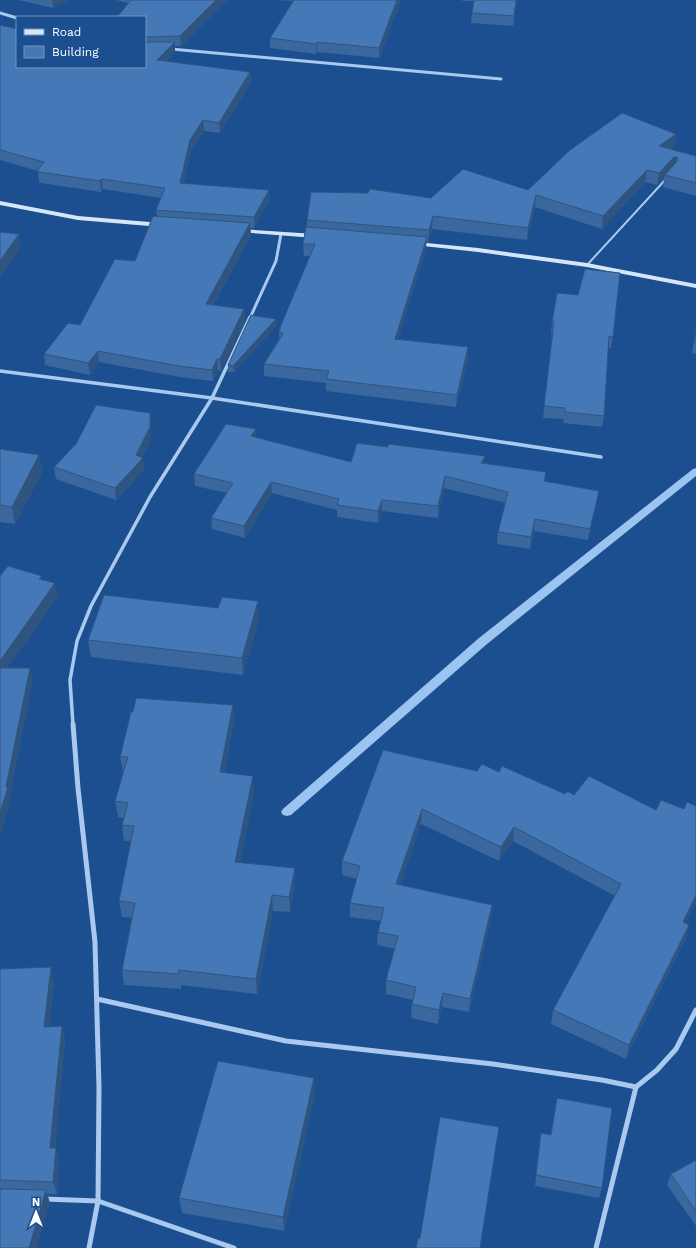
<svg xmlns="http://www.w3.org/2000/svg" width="696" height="1248" font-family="'Work Sans',sans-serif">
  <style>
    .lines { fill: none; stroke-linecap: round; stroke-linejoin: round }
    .stream { fill: #9cc4f0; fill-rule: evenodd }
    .lane { stroke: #a9c9ee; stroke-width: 2 }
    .street-far2 { stroke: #a9c9ee; stroke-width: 3 }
    .street-far1 { stroke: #a9c9ee; stroke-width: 3.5 }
    .street { stroke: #a9c9ee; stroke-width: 5 }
    .secondary { fill: #d6e6fa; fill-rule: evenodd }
    .wall { fill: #3a679d }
    .shaded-wall { fill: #305480 }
    .building { fill: #4478b7; stroke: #305480 }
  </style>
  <rect width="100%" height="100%" fill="#1b4f8f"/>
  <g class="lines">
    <!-- stream -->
    <polygon class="stream" points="696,468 696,476 487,644 291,815 287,816 283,815 281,812 283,809 479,638 693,469"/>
    <!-- lane -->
    <polyline class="lane" points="587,265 666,179"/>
    <!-- street-far2 -->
    <g class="street-far2">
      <polyline points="0,13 17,18"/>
      <polyline points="171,49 501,79"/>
      <polyline points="250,318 276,261 281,234"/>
    </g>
    <!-- street-far1 -->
    <g class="street-far1">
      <polyline points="0,371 212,398 601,457"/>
      <polyline points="73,725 70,680 77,641 91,606 150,497 212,398 250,317"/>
    </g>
    <!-- street -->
    <g class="street">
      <polyline points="73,724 78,788 95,942 99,1088 98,1201 89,1248"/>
      <polyline points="97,999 286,1041 493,1064 602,1080 636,1087 657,1070 676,1049 696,1010"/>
      <polyline points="44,1199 98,1201 234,1248"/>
      <polyline points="596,1248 636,1087"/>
    </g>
    <!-- secondary -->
    <g class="secondary">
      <polygon points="0,201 78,216 161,223 164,225 161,227 78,220 0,205"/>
      <polygon points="241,229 315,234 318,236 315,238 239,232 238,231"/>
      <polygon points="416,242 478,248 587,263 696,284 696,288 587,267 478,252 414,245 414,243"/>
    </g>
  </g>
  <!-- wall -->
  <g class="wall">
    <polygon points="18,0 69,0 53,8"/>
    <polygon points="116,0 227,0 181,46 175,46 175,52 167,61 250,72 251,82 220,133 204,131 191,151 183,184 269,200 254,228 250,228 251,235 213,305 245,321 221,371 218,370 213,381 180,377 99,362 90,375 45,365 44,354 80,325 135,261 157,216 156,210 161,198 103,189 101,192 41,183 39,182 38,171 0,160 0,25 17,67 145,67 145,17 128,3"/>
    <polygon points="275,0 401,0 379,58 317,52 316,54 270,48 270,38 293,1"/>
    <polygon points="462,0 517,0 513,26 471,23 472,13 474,1 463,1"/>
    <polygon points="676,134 674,146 670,149 696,156 696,196 663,187 664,178 657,185 645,182 602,229 535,207 527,240 432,229 428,242 426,242 426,249 398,339 468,347 468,359 456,407 326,391 326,383 264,376 264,364 279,339 279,331 310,256 304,256 303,244 307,227 307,220 431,198 528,190"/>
    <polygon points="276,319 277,325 234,372 228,372 228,365"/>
    <polygon points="552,322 613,337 611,348 608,348 604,416 602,427 563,423 564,419 543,418 552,333 551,333"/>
    <polygon points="696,329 696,354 692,353"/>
    <polygon points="150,413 151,425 151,439 142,458 144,470 116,500 56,479 54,467"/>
    <polygon points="256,429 256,438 351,462 484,463 546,472 545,482 597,502 588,540 534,531 530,549 497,544 498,532 506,503 444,488 438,518 382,511 378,523 337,517 337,510 272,493 245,538 212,529 211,518 227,493 195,486 194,474"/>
    <polygon points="0,449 39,455 42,472 15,524 0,522"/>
    <polygon points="259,618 243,675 91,657 88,640"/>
    <polygon points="233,705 234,721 224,773 254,792 240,862 295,884 290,912 273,911 257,994 181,985 181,989 124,985 122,970 132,918 122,917 119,901 131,841 124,841 122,825 124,818 118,817 115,801 123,772 120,757"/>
    <polygon points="383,750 696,901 686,923 689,925 686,938 626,1059 551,1024 553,1010 615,896 513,841 499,861 421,824 400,885 492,905 491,919 469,1012 442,1007 438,1024 411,1018 412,1004 413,1000 386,994 386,980 395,949 377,945 378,932 381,921 350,917 350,903 357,879 342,875 342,861"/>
    <polygon points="0,969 54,981 49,1027 62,1026 65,1040 55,1148 59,1161 57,1194 47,1194 50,1203 0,1248"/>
    <polygon points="315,1093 284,1231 182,1213 179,1198"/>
    <polygon points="557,1098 602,1188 599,1198 535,1186 539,1144 541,1133 551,1135"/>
    <polygon points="696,1160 696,1226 667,1185 671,1174"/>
  </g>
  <!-- shaded-wall -->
  <g class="shaded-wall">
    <polygon points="52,0 69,0 53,8"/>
    <polygon points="216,0 227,0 181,46 180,36"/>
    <polygon points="397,0 401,0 379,58 379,48"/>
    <polygon points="516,0 517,0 513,26 514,16"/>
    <polygon points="175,42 175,52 158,70 157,60"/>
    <polygon points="317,42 317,52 316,54 316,44"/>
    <polygon points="250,72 251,82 220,133 219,123"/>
    <polygon points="203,120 204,131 191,151 180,194 180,183 190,140"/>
    <polygon points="676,134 674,146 657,158 659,146"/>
    <polygon points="674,157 677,157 675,169 665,175 664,178 657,185 659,173"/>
    <polygon points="647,170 645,182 602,229 603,216"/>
    <polygon points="102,179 103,189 101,192 100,181"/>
    <polygon points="269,190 269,200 254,228 254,217"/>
    <polygon points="536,195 535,207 527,240 528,228"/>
    <polygon points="433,216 432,229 428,242 429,230"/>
    <polygon points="250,223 251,235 207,315 206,304"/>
    <polygon points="19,234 21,248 0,278 0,261"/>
    <polygon points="427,237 426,249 395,351 395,339"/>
    <polygon points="244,309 245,321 221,371 220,359"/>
    <polygon points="276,319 277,325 234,372 233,366"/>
    <polygon points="468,347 468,359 456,407 457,395"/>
    <polygon points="98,351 99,362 90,375 88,363"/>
    <polygon points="217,359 218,370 213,381 212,370"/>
    <polygon points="150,413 151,425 151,439 142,459 143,458 144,470 116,500 115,488 136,455"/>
    <polygon points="256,429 256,440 251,436"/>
    <polygon points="39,455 42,472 15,524 12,507"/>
    <polygon points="485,456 484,467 481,463"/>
    <polygon points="445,476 444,488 438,518 438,506"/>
    <polygon points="271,482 272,493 245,538 244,526"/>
    <polygon points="599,491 597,502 588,540 590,529"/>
    <polygon points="382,500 382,511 378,523 378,511"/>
    <polygon points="535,519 534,531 530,549 531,537"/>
    <polygon points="55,583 58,596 0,679 0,661"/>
    <polygon points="258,601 259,618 243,675 242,658"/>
    <polygon points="30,668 33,682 10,796 11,800 0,837 0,813"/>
    <polygon points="233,705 234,721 221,788 220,772"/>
    <polygon points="253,776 254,792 237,877 235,862"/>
    <polygon points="422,809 421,824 396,898 396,884"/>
    <polygon points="514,827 513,841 499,861 501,847"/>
    <polygon points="295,868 295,884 290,912 289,897"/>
    <polygon points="272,895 273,911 257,994 256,979"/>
    <polygon points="696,895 696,901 680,936 683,922"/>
    <polygon points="492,905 491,919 469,1012 470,999"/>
    <polygon points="689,925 686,938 626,1059 629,1045"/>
    <polygon points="51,967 54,981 48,1040 44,1027"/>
    <polygon points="443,993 442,1007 438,1024 439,1010"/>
    <polygon points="62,1026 65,1040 54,1161 50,1148"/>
    <polygon points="314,1078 315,1093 284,1231 283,1217"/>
    <polygon points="56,1148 59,1161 57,1194 53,1182"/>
    <polygon points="46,1190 50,1203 37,1248 29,1248"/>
  </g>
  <!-- building -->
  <g class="building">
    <polygon points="131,0 216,0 180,36 145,37 145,17 117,17"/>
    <polygon points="294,0 397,0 379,48 317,42 316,44 270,38"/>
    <polygon points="474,0 516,0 514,16 472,13"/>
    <polygon points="0,25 17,29 16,33 17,33 17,67 145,67 145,42 175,42 157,60 250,72 219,123 203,120 190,140 180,183 269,190 254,217 156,210 165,188 102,179 100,181 40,172 37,171 44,162 0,150"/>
    <polygon points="622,113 676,134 659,146 696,156 696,183 665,175 678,160 677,157 674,157 659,173 647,170 603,216 536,195 528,228 433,216 429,230 307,220 311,192 368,193 370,189 431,198 463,169 528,190 570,150"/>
    <polygon points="153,216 250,223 206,304 244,309 220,359 217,359 212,370 179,366 98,351 88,363 44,354 68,323 80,325 115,259 135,261"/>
    <polygon points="306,227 427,237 395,339 468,347 457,395 326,379 329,371 264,364 283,334 279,331 283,320 315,244 303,244"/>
    <polygon points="0,232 19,234 0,261"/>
    <polygon points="585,269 620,273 613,337 609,336 604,416 565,412 565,408 544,406 554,322 552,322 557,293 578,295"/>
    <polygon points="251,315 276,319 233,366 228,365"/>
    <polygon points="696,331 696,341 694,341"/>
    <polygon points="96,405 150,413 150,427 136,455 143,458 115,488 54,467 76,444"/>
    <polygon points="226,424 256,429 251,436 351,462 357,443 388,447 388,444 485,456 481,463 546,472 544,481 599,491 590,529 535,519 531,537 498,532 508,492 445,476 438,506 382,500 378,511 337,505 339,499 271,482 244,526 211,518 233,483 194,474"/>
    <polygon points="0,449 39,455 12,507 0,505"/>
    <polygon points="8,566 42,576 39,579 55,583 0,661 0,576"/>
    <polygon points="104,595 218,608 222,597 258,601 242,658 88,640"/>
    <polygon points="0,668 30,668 6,787 8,787 0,813"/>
    <polygon points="136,698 233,705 220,772 253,776 235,862 295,868 289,897 272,895 256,979 179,970 179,974 122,970 135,903 119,901 134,826 122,825 128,803 115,801 128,757 120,757 131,712 133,712"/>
    <polygon points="383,750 477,771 482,764 499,772 502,766 565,794 567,791 574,795 589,776 656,810 661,800 684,809 687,802 696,806 696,895 683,922 689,925 629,1045 553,1010 621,884 514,827 501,847 422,809 396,884 492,905 470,999 443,993 439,1010 412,1004 416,987 386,980 398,936 378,932 384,908 350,903 360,866 342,861"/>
    <polygon points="51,967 44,1027 62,1026 50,1148 56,1148 53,1182 0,1180 0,969"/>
    <polygon points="218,1061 314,1078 283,1217 179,1198"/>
    <polygon points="557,1098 612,1108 602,1188 536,1175 541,1133 551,1135"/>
    <polygon points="440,1117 499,1127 480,1248 416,1248 418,1238 420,1238"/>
    <polygon points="696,1160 696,1211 671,1174"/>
    <polygon points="0,1189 46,1190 29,1248 0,1248"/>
  </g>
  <!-- legend -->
  <rect x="16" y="16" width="130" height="52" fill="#1b4f8f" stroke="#7695bc"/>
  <rect x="24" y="29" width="20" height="6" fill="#d6e6fa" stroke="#7695bc"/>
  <text x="52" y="36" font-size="12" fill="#ffffff">Road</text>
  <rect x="24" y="46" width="20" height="12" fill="#4478b7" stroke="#7695bc"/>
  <text x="52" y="56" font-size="12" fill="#ffffff">Building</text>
  <!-- north arrow -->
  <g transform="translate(36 1212)" stroke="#1b4f8f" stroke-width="3" paint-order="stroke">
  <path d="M0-3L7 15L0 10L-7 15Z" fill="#ffffff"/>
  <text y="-6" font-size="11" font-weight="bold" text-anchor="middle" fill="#ffffff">N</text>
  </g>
</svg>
